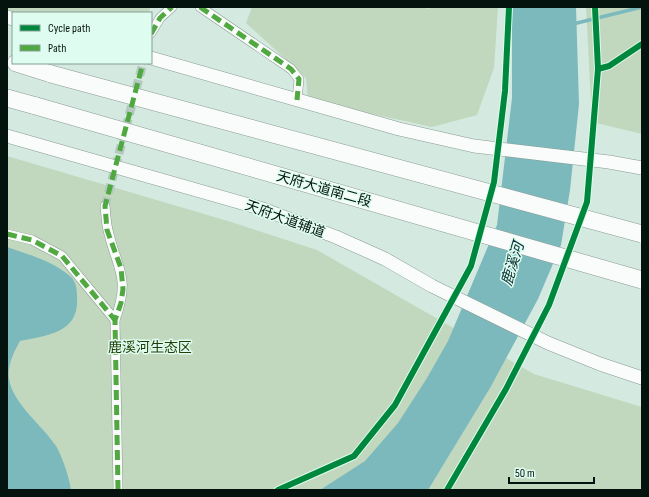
<svg xmlns="http://www.w3.org/2000/svg" width="649" height="497" font-family="'Sofia Sans Condensed','Noto Sans SC',sans-serif">
  <style>
    .green { fill: #c2d8be }
    .water { fill: #7cb9bd }
    .lines { fill: none; stroke-linecap: round; stroke-linejoin: round }
    .stream { stroke: #7cb9bd; stroke-width: 3.5 }
    .street-tunnel { stroke: #b5c9c0; stroke-width: 9; stroke-dasharray: 9 4.5; stroke-linecap: butt }
    .street-casing { stroke: #8a9b94; stroke-width: 10 }
    .secondary-casing { stroke: #8a9b94; stroke-width: 14 }
    .highway-casing { stroke: #8a9b94; stroke-width: 18 }
    .street { stroke: #f9fcfa; stroke-width: 9 }
    .secondary { stroke: #f9fcfa; stroke-width: 13 }
    .highway { stroke: #f9fcfa; stroke-width: 17 }
    .highway-bridge-casing { stroke: #8a9b94; stroke-width: 18; stroke-linecap: butt }
    .highway-bridge { stroke: #f9fcfa; stroke-width: 17 }
    .quiet { stroke: #50a841; stroke-width: 5; stroke-dasharray: 10 5; stroke-linecap: butt }
    .cycleway-casing { stroke: #defdf0; stroke-width: 8 }
    .cycleway { stroke: #00873e; stroke-width: 6 }
    .labels { text-anchor: middle; dominant-baseline: central; stroke-width: 3; stroke-linejoin: round; paint-order: stroke }
    .street-label { font-size: 14px; fill: #05130e; stroke: #defdf0 }
    .park-label { font-size: 14px; fill: #233d04; stroke: #defdf0 }
    .water-label { font-size: 15px; font-style: italic; fill: #0b3236; stroke: #defdf0 }
  </style>
  <rect width="100%" height="100%" fill="#d4e9e0"/>
  <!-- green -->
  <g class="green">
    <polygon points="7,7 150,7 149,13 16,13 7,10"/>
    <polygon points="252,7 421,7 430,9 430,7 498,7 494,68 477,115 432,127 308,100 306,78 246,23"/>
    <polygon points="586,7 642,7 642,134 592,122"/>
    <polygon points="7,156 228,221 317,250 534,374 642,407 642,490 7,490"/>
  </g>
  <!-- water -->
  <g class="water">
    <polygon points="512,7 576,7 579,104 570,190 561,245 538,299 490,388 428,490 320,490 365,461 398,423 427,378 448,341 497,225 512,98"/>
    <path d="M7,247C30,255 52,261 70,276C76,281 77,289 77,296C80,333 48,335 20,341C14,352 7,365 9,379C13,404 43,426 56,446C62,456 70,479 71,490H7Z"/>
  </g>
  <g class="lines">
    <!-- stream -->
    <polyline class="stream" points="573,24 642,7"/>
    <!-- street-tunnel -->
    <polyline class="street-tunnel" points="105,206 143,63"/>
    <!-- street casing -->
    <g class="street-casing">
      <g id="street">
        <polyline points="200,7 291,69 299,79 297,100"/>
        <polyline points="151,33 160,18 172,7"/>
        <path d="M105,206C106,214 106,223 108,230C117,270 131,276 115,320L118,490"/>
        <polyline points="7,234 32,240 62,256 115,320"/>
      </g>
    </g>
    <!-- secondary casing -->
    <g class="secondary-casing">
      <g id="secondary">
        <polyline points="7,17 13,19"/>
        <polyline points="151,58 399,129 474,146 609,162 642,168"/>
        <polyline points="7,136 263,209 336,237 385,259 432,286 548,343 600,364 642,378"/>
      </g>
    </g>
    <!-- highway casing -->
    <g class="highway-casing">
      <g id="highway">
        <polyline points="16,63 51,74"/>
        <polyline points="7,98 36,106"/>
      </g>
    </g>
    <!-- street -->
    <use href="#street" class="street"/>
    <!-- secondary -->
    <use href="#secondary" class="secondary"/>
    <!-- highway -->
    <use href="#highway" class="highway"/>
    <!-- highway-bridge casing -->
    <g class="highway-bridge-casing">
      <g id="highway-bridge">
        <polyline points="51,74 642,234"/>
        <polyline points="36,106 642,280"/>
      </g>
    </g>
    <!-- highway-bridge -->
    <use href="#highway-bridge" class="highway-bridge"/>
    <!-- quiet -->
    <g class="quiet">
      <polyline points="200,7 291,69 299,79 297,100"/>
      <polyline points="151,34 160,18 172,7"/>
      <polyline points="7,234 32,240 62,256 115,320"/>
      <polyline points="118,490 115,320 121,303 123,289 121,268 107,230 105,206 143,63"/>
    </g>
    <!-- cycleway casing -->
    <g class="cycleway-casing">
      <g id="cycleway">
        <polyline points="598,69 609,66 642,44"/>
        <polyline points="278,490 354,456 395,405 471,266 494,182 505,91 509,7"/>
        <polyline points="447,490 506,389 549,305 587,202 598,69 595,7"/>
      </g>
    </g>
    <!-- cycleway -->
    <use href="#cycleway" class="cycleway"/>
  </g>
  <g class="labels">
    <!-- street labels -->
    <g class="street-label">
      <text transform="translate(324 189) rotate(16)">天府大道南二段</text>
      <text transform="translate(285 219) rotate(20)">天府大道辅道</text>
    </g>
    <!-- park labels -->
    <g class="park-label">
      <text x="150" y="347">鹿溪河生态区</text>
    </g>
    <!-- water labels -->
    <g class="water-label">
      <text transform="translate(513 264) rotate(-73)">鹿溪河</text>
    </g>
  </g>
  <!-- border -->
  <rect width="649" height="497" fill="none" stroke="#05130e" stroke-width="16"/>
  <!-- legend -->
  <rect x="12" y="12" width="140" height="52" fill="#defdf0" stroke="#879f96"/>
  <rect x="20" y="25" width="20" height="6" fill="#00873e" stroke="#879f96"/>
  <text x="48" y="32" font-size="12" fill="#05130e">Cycle path</text>
  <rect x="20" y="45" width="20" height="6" fill="#50a841" stroke="#879f96"/>
  <text x="48" y="52" font-size="12" fill="#05130e">Path</text>
  <!-- scale -->
  <path d="M509 477v6h85v-6" fill="none" stroke="#05130e" stroke-width="2"/>
  <text x="515" y="477" font-size="12" fill="#05130e" stroke="#defdf0" stroke-width="3" paint-order="stroke">50 m</text>
</svg>
